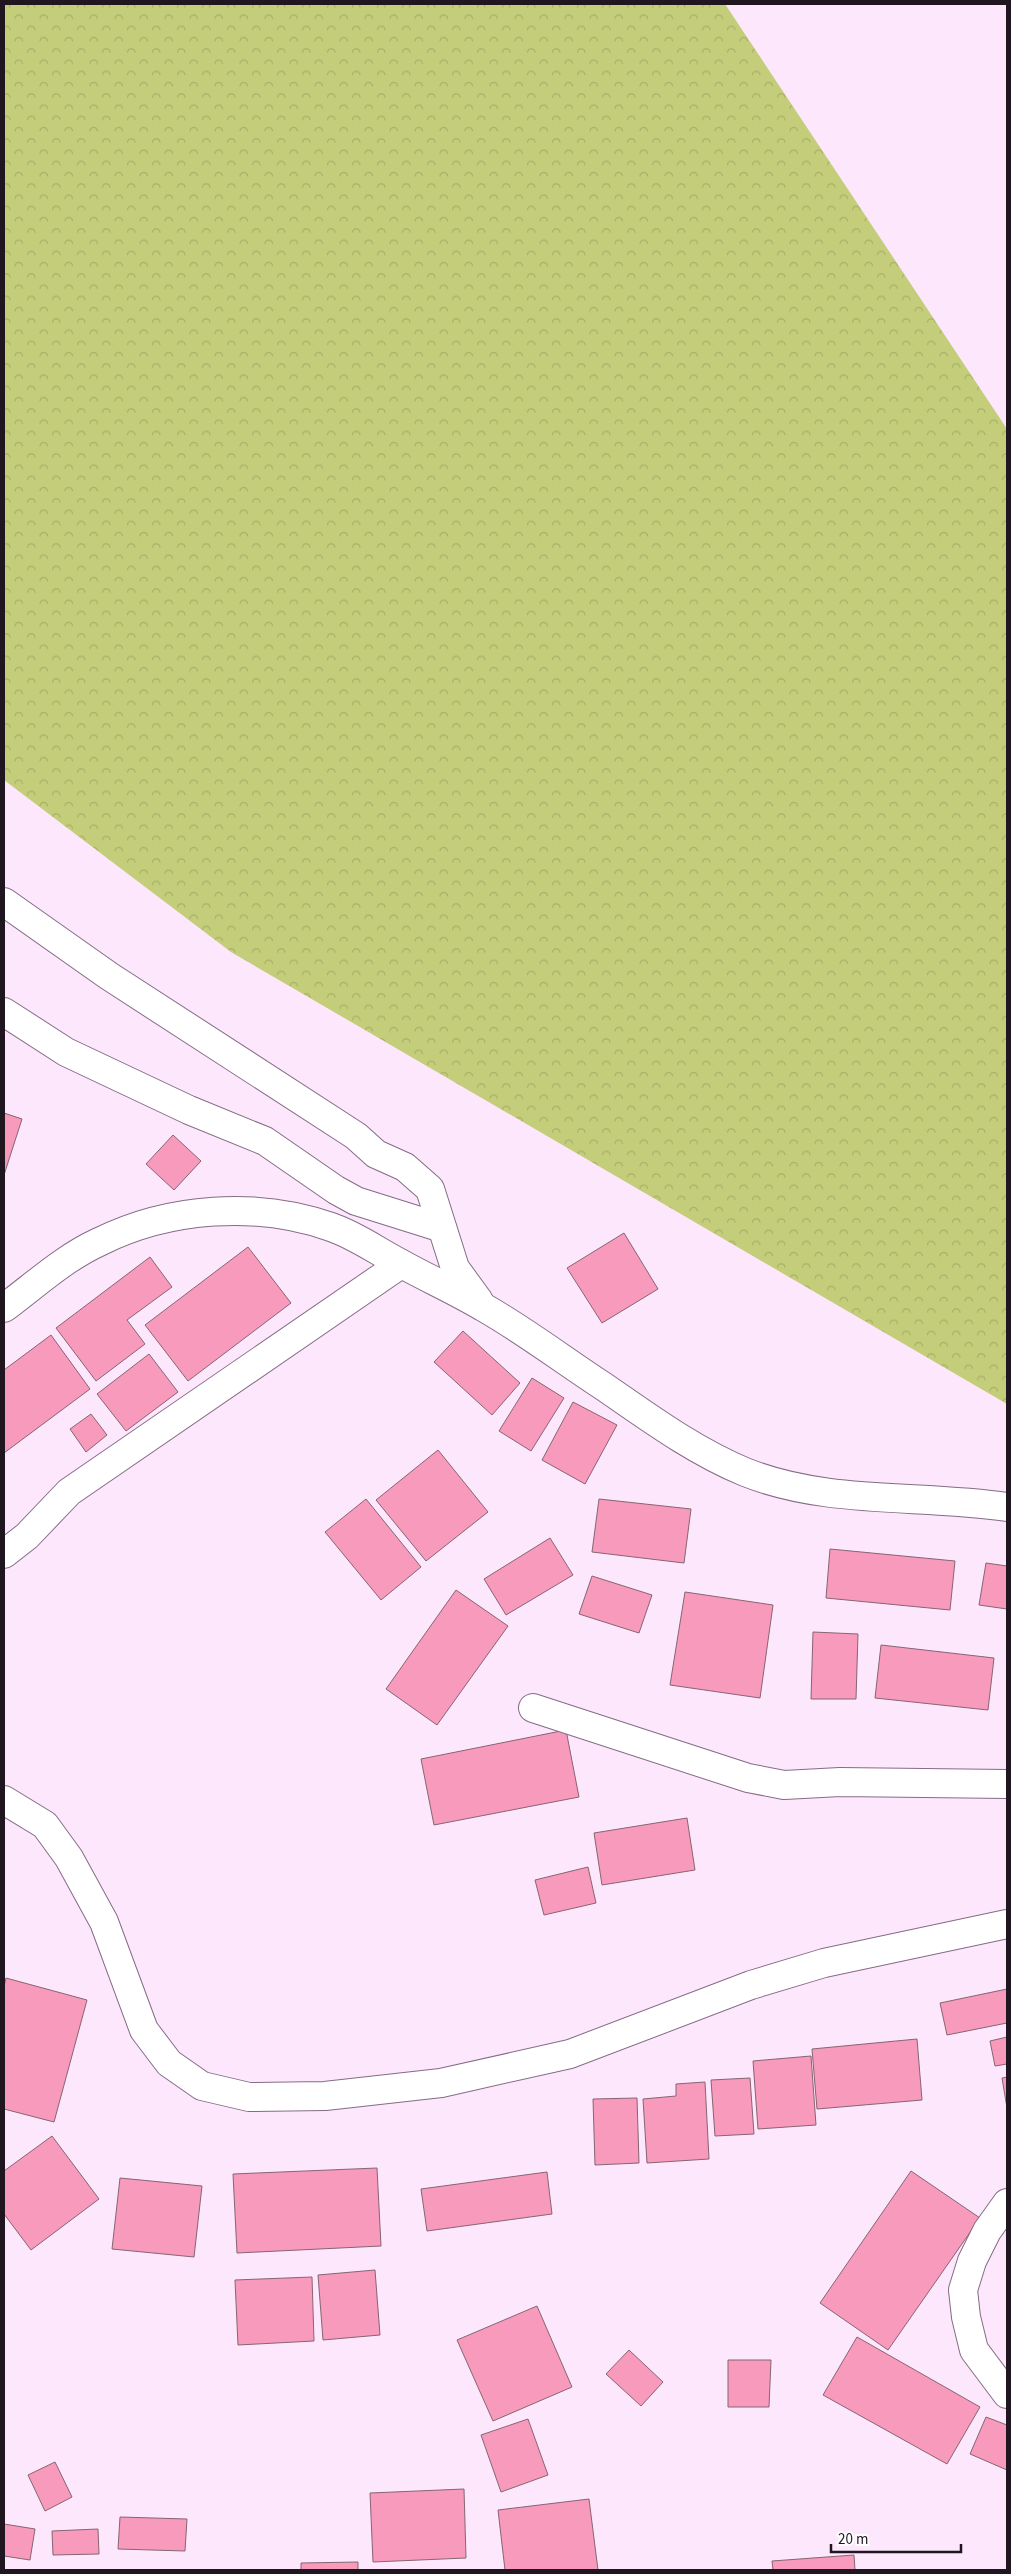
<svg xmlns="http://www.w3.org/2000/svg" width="1011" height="2574" font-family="'Source Sans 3',sans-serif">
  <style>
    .forest { fill: url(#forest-crowns) }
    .building { fill: #f79abc; stroke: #876570 }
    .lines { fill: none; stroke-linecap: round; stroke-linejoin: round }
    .minor-casing { stroke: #856c85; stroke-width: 30 }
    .minor { stroke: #fff; stroke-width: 28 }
  </style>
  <defs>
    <pattern id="forest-crowns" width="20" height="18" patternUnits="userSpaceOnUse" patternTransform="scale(1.25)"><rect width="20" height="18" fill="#c4cd79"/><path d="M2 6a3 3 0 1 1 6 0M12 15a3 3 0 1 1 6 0" fill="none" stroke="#a8af68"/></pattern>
  </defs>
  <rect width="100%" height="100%" fill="#fde7fd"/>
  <!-- forest -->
  <polygon class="forest" points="4,4 725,4 1007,429 1007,1404 231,952 4,780"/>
  <!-- building -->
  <g class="building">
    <polygon points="4,1113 22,1119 4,1175"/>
    <polygon points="173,1135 201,1161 174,1190 146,1164"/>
    <polygon points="624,1233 658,1289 602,1323 567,1268"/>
    <polygon points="248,1247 291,1303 188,1381 145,1325"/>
    <polygon points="150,1257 172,1287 127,1320 145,1344 96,1381 56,1328"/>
    <polygon points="463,1331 520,1383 492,1415 434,1362"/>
    <polygon points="51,1335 90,1389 4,1453 4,1370"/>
    <polygon points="149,1354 178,1392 126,1431 97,1394"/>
    <polygon points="532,1378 564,1398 531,1451 499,1431"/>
    <polygon points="573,1402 617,1425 585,1484 542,1460"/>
    <polygon points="91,1414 107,1435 86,1452 70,1429"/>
    <polygon points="438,1450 488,1512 426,1561 376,1500"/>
    <polygon points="366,1499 421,1567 381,1600 325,1532"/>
    <polygon points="599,1499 691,1509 684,1563 592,1552"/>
    <polygon points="550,1538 573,1575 506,1615 484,1579"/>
    <polygon points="830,1549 955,1561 950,1610 826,1598"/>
    <polygon points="986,1563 1007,1566 1007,1609 979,1605"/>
    <polygon points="592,1576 652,1595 639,1633 579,1614"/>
    <polygon points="456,1590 508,1626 437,1725 386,1689"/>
    <polygon points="685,1592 773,1605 760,1698 670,1685"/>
    <polygon points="813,1632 858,1634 856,1699 811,1699"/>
    <polygon points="881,1645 994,1658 988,1710 875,1698"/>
    <polygon points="566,1730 579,1797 434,1825 421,1759"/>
    <polygon points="687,1818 695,1870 602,1885 594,1833"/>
    <polygon points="588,1867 596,1903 544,1915 535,1880"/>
    <polygon points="6,1978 87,2000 54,2122 4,2109 4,1986"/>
    <polygon points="1007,1989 1007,2023 947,2035 940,2003"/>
    <polygon points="1007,2037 1007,2064 995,2066 990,2041"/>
    <polygon points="917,2039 922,2100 817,2109 812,2049"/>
    <polygon points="811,2056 816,2125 758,2129 753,2061"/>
    <polygon points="1007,2077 1007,2108 1002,2078"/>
    <polygon points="750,2078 754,2134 715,2136 711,2080"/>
    <polygon points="705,2082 709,2159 647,2163 643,2099 676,2096 676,2084"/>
    <polygon points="637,2098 639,2163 595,2165 593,2099"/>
    <polygon points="52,2136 99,2199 31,2250 4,2214 4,2171"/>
    <polygon points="377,2168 381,2246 237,2253 233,2174"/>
    <polygon points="911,2171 980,2218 888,2350 820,2303"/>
    <polygon points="547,2172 552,2214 427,2231 421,2189"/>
    <polygon points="120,2178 202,2186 194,2257 112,2249"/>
    <polygon points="375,2270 380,2335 323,2340 318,2275"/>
    <polygon points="312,2277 314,2341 238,2345 235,2280"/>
    <polygon points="537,2306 572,2387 493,2421 457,2340"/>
    <polygon points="857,2337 980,2407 947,2464 823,2395"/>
    <polygon points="629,2350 663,2382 641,2406 606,2374"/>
    <polygon points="728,2360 771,2360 769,2407 728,2407"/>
    <polygon points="986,2417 1007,2425 1007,2470 970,2454"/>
    <polygon points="528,2419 548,2475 501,2492 481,2435"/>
    <polygon points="55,2462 72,2497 45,2511 28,2475"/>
    <polygon points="464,2489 466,2558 373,2562 370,2493"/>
    <polygon points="589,2499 598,2570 505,2570 498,2510"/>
    <polygon points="120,2517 187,2519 185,2551 118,2549"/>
    <polygon points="4,2524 35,2529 30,2560 4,2556"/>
    <polygon points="98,2529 99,2554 53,2555 52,2531"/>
    <polygon points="854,2555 855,2570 773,2570 772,2561"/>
    <polygon points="358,2562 358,2570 301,2570 301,2563"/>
  </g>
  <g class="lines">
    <!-- minor casing -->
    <g class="minor-casing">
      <g id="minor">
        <polyline points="4,902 109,976 356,1136 376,1154 405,1167 430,1189 455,1268 479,1301"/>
        <polyline points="4,1012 66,1052 189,1110 265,1141 336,1190 356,1201 442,1228"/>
        <path d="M4,1308C35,1285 64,1258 99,1242C169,1207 257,1201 331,1227C355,1235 377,1251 400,1263C427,1278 456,1291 483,1307C524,1330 563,1360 603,1386C648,1417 694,1451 745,1472C827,1505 921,1494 1007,1507"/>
        <polyline points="4,1554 27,1536 69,1492 401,1264"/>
        <polyline points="533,1708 748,1778 784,1785 840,1782 1007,1784"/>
        <polyline points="4,1800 45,1825 69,1858 104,1922 144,2030 169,2063 202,2086 249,2097 325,2096 441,2083 570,2054 751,1985 824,1963 1007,1924"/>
        <polyline points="1007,2203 987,2231 972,2261 963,2290 966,2317 974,2350 1007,2394"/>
      </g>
    </g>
    <!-- minor -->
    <use href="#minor" class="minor"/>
  </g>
  <!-- border -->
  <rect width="1011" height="2574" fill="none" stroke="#201620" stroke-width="10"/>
  <!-- scale -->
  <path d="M831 2544v8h130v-8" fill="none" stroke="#201620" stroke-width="2.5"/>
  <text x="838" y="2544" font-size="15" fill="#201620" stroke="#fdfdfd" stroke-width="4" paint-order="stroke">20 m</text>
</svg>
